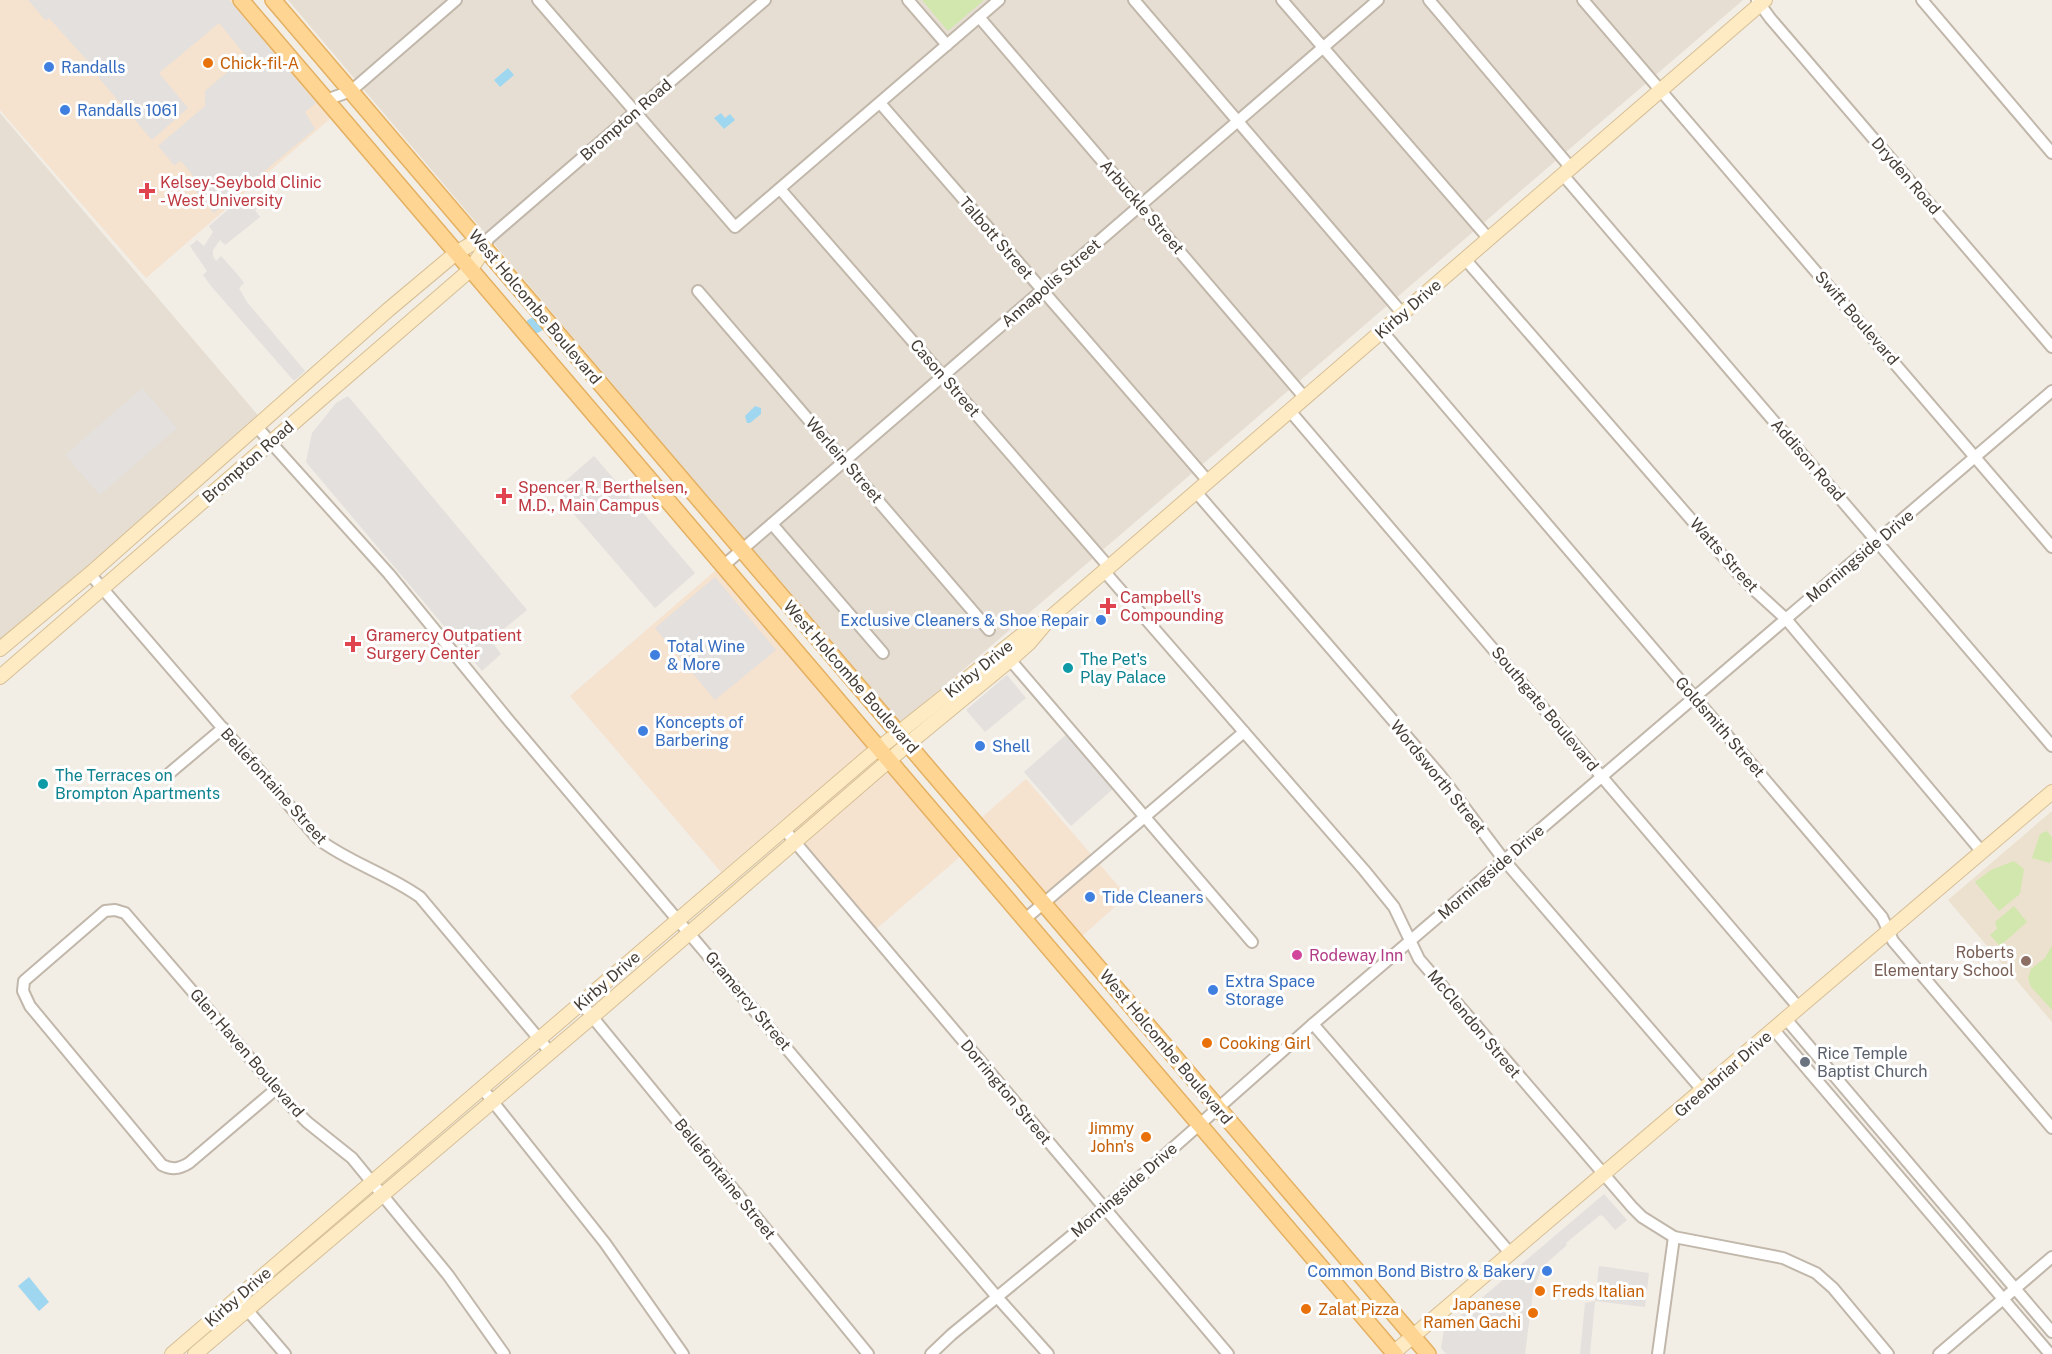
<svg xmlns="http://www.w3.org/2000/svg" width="2052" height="1354" font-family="'Public Sans',sans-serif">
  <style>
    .residential { fill: #e6ded3 }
    .commercial { fill: #f5e2cf }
    .education { fill: #ece1cf }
    .green { fill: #d2e7ad }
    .parking { fill: #e3e0dd }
    .water { fill: #a0d7f0 }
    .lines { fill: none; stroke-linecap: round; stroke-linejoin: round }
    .river { stroke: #a0d7f0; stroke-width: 16 }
    .street-casing { stroke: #c1b7aa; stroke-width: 14 }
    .secondary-casing { stroke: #d6bf96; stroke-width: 16 }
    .primary-casing { stroke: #e4b062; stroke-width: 18 }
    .street { stroke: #fff; stroke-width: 10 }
    .secondary { stroke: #ffebc3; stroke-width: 14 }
    .primary { stroke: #fed592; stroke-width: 15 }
    .food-dot { fill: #e8710a; stroke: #fff; stroke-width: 2 }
    .shop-dot { fill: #3f7fe0; stroke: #fff; stroke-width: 2 }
    .health-dot { fill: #e0444e; stroke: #fff; stroke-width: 2 }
    .culture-dot { fill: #0f9aa8; stroke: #fff; stroke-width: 2 }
    .hotel-dot { fill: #d1479c; stroke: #fff; stroke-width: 2 }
    .education-dot { fill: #8d6e63; stroke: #fff; stroke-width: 2 }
    .worship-dot { fill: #6b7280; stroke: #fff; stroke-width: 2 }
    .labels { text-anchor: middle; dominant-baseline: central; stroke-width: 6; stroke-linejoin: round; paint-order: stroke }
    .food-label { font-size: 16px; fill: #c56008; stroke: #fff; text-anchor: start }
    .shop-label { font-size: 16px; fill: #366cbe; stroke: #fff; text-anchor: start }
    .street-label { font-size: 16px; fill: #453d35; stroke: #fff }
    .health-label { font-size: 16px; fill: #be3a42; stroke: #fff; text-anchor: start }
    .culture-label { font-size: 16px; fill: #0d838f; stroke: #fff; text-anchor: start }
    .education-label { font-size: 16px; fill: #785e54; stroke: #fff; text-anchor: end }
    .hotel-label { font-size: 16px; fill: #b23c85; stroke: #fff; text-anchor: start }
    .worship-label { font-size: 16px; fill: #5b616d; stroke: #fff; text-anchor: start }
  </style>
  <rect width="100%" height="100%" fill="#f2ede5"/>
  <!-- residential -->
  <g class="residential">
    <polygon points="288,0 1743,0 900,724"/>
    <polygon points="0,113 262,420 0,649"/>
  </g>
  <!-- commercial -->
  <g class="commercial">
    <polygon points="0,0 233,0 331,118 146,278 0,110"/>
    <polygon points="716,570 962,855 876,929 784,818 721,872 570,696"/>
    <polygon points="1026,779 1127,896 1080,938 981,818"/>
  </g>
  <!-- education -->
  <polygon class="education" points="2052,811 2052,1022 1948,900"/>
  <!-- green -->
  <g class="green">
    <polygon points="922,0 984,0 948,31"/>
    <polygon points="2047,831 2052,837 2052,860 2050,863 2032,858 2040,834"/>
    <polygon points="2014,861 2024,869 2020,894 1999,911 1975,882 1991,870"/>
    <polygon points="2014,906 2027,922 2000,946 1990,935 1997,929 1995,922"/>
    <polygon points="2052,945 2052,1010 2031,987 2028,978 2031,969 2045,958"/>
  </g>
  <!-- parking -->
  <g class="parking">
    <polygon points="28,0 229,0 316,103 305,112 315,129 214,213 191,185 195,178 181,161 174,165 158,146 205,106 205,91 246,56 219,23 159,73 188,108 152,140 98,77 92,66 49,18 46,21"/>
    <polygon points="244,196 248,201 252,199 259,206 255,210 260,217 225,245 220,240 213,250 213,256 216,261 221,256 238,275 244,283 239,288 247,302 305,371 294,381 211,286 203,275 207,271 190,246 197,240 204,246 213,232 209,226"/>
    <polygon points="142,388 177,428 100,495 65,455"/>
    <polygon points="348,396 527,610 490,640 501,654 482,671 306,462 312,433 336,403"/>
    <polygon points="594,456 695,573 655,608 554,491"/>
    <polygon points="715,577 776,650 715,700 655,628"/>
    <polygon points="1007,675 1026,698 985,732 966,710"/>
    <polygon points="1067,734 1114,788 1071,826 1024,772"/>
    <polygon points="1604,1194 1627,1220 1615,1230 1603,1216 1600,1215 1566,1243 1567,1245 1542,1267 1533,1291 1525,1354 1446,1354 1441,1348 1444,1330"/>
    <polygon points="1599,1266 1649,1273 1645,1307 1595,1301 1590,1354 1580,1354 1585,1303 1595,1301"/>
  </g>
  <!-- water -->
  <g class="water">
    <polygon points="508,68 514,75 500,87 494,80"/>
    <polygon points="721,113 725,118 730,114 735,120 724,129 714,118"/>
    <polygon points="755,406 761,408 761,414 750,423 747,423 745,416"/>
    <polygon points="29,1277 49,1302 39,1311 18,1286"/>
  </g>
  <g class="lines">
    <!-- river -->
    <polyline class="river" points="533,326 536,325"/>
    <!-- street casing -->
    <g class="street-casing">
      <g id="street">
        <polyline points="538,0 735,227 999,0"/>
        <polyline points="908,0 947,45"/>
        <polyline points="1134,0 1402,313"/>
        <polyline points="1282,0 1489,239"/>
        <polyline points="1429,0 1571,168"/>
        <polyline points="1583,0 2052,547"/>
        <polyline points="1757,0 1770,18 2052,347"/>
        <polyline points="1922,0 2052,153"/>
        <polyline points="979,17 1305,398"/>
        <polyline points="326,100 351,91 456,0"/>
        <polyline points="880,103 1208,481"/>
        <polyline points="1563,175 2052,746"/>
        <polyline points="780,189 1109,567"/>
        <polyline points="485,248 488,239 765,0"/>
        <polyline points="1465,259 1735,570 1751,587 1786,619 1982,852"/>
        <polyline points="698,291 989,630"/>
        <polyline points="1382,331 1882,917 1893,941 2052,1128"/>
        <polyline points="1290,411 1799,1008"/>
        <polyline points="256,426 389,574 510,722 997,1297 1048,1354"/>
        <polyline points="1196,492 1440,775 1504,860 1703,1091"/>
        <polyline points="772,524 883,653"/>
        <polyline points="723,566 1378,0"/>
        <polyline points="1104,571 1364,870 1394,907 1419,959 1632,1207 1642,1217 1674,1237 1783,1258 1816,1273 1833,1288 1888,1354"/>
        <path d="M90,574L318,839C350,863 388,874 420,897L550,1052"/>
        <polyline points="1006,655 1252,942"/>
        <polyline points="165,777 223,728"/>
        <polyline points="784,829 1228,1354"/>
        <polyline points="1024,920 1244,732"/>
        <polyline points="581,1003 868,1354"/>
        <polyline points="1786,1019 2052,1332"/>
        <polyline points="1313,1024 1510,1253"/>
        <polyline points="1774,1030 2050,1354"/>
        <polyline points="482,1088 605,1243 683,1354"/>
        <path d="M276,1089L189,1163C179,1169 172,1170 162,1165L30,1006L23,991L24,981L105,911L115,910L125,913L291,1106L307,1122L352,1158L448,1275L504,1354"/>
        <polyline points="237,1298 285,1354"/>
        <polyline points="931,1354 951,1335 1104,1209 1313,1024 2052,391"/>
        <polyline points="1658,1354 1674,1237"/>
        <polyline points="1939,1354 2052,1257"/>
      </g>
    </g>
    <!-- secondary casing -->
    <g class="secondary-casing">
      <g id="secondary">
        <polyline points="0,649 90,574 388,310 456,253 478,240"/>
        <polyline points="0,677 470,270 485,248"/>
        <polyline points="172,1354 868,757 1022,635 1040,624"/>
        <polyline points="195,1354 592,1017 908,744 1010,660 1029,643 1050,618 1765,0"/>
        <polyline points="1392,1354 2052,792"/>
      </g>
    </g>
    <!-- primary casing -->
    <g class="primary-casing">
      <g id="primary">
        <polyline points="241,0 1395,1354"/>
        <polyline points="273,0 1428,1354"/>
      </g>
    </g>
    <!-- street -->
    <use href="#street" class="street"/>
    <!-- secondary -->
    <use href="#secondary" class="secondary"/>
    <!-- primary -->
    <use href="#primary" class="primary"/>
  </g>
  <!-- markers -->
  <g class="food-dot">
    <circle cx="208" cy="63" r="6"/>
    <circle cx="1207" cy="1043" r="6"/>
    <circle cx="1146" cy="1137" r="6"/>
    <circle cx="1540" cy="1291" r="6"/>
    <circle cx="1306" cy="1309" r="6"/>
    <circle cx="1533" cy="1313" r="6"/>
  </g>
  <g class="shop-dot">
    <circle cx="49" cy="67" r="6"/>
    <circle cx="65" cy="110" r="6"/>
    <circle cx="1101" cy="620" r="6"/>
    <circle cx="655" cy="655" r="6"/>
    <circle cx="643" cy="731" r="6"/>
    <circle cx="980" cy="746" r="6"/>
    <circle cx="1090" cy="897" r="6"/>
    <circle cx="1213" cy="990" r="6"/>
    <circle cx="1547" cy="1271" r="6"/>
  </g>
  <g class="health-dot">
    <path d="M144 182h6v6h6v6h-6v6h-6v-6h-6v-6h6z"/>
    <path d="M501 487h6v6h6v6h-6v6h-6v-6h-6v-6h6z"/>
    <path d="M1105 597h6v6h6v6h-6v6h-6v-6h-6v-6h6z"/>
    <path d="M350 635h6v6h6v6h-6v6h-6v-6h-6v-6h6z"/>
  </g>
  <g class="culture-dot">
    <circle cx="1068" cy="668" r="6"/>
    <circle cx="43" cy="784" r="6"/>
  </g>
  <circle class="hotel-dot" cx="1297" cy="955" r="6"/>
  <circle class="education-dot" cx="2026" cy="961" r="6"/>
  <circle class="worship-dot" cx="1805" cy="1062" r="6"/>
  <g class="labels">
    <!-- food labels -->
    <g class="food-label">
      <text x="220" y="63">Chick-fil-A</text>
      <text x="1219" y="1043">Cooking Girl</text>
      <text x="1134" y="1128" text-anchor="end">Jimmy<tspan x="1134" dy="18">John's</tspan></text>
      <text x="1552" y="1291">Freds Italian</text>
      <text x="1521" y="1304" text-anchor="end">Japanese<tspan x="1521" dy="18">Ramen Gachi</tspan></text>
      <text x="1318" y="1309">Zalat Pizza</text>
    </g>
    <!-- shop labels -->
    <g class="shop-label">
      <text x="61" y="67">Randalls</text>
      <text x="77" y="110">Randalls 1061</text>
      <text x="1089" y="620" text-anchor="end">Exclusive Cleaners &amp; Shoe Repair</text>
      <text x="667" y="646">Total Wine<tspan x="667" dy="18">&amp; More</tspan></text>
      <text x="655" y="722">Koncepts of<tspan x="655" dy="18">Barbering</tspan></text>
      <text x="992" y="746">Shell</text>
      <text x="1102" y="897">Tide Cleaners</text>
      <text x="1225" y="981">Extra Space<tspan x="1225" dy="18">Storage</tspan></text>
      <text x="1535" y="1271" text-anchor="end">Common Bond Bistro &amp; Bakery</text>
    </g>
    <!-- street labels -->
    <g class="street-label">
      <text transform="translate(626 120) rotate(-41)">Brompton Road</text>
      <text transform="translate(1906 176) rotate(49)">Dryden Road</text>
      <text transform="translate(1142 207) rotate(49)">Arbuckle Street</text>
      <text transform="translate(996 238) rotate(49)">Talbott Street</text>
      <text transform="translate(1051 283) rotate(-41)">Annapolis Street</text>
      <text transform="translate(535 307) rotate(50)">West Holcombe Boulevard</text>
      <text transform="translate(1408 309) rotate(-41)">Kirby Drive</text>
      <text transform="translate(1857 318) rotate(49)">Swift Boulevard</text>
      <text transform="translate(945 378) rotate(49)">Cason Street</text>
      <text transform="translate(844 460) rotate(49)">Werlein Street</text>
      <text transform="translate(1808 460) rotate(49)">Addison Road</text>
      <text transform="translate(248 462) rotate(-41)">Brompton Road</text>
      <text transform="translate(1724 555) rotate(48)">Watts Street</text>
      <text transform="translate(1860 556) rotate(-40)">Morningside Drive</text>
      <text transform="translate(979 669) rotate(-39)">Kirby Drive</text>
      <text transform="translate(851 677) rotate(49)">West Holcombe Boulevard</text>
      <text transform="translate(1545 709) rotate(50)">Southgate Boulevard</text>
      <text transform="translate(1720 727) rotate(49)">Goldsmith Street</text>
      <text transform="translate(1438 777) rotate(51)">Wordsworth Street</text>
      <text transform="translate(274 786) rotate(48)">Bellefontaine Street</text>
      <text transform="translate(1491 872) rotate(-41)">Morningside Drive</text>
      <text transform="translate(607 981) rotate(-41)">Kirby Drive</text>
      <text transform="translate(748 1001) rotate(50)">Gramercy Street</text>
      <text transform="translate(1474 1024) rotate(50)">McClendon Street</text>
      <text transform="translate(1166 1047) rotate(50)">West Holcombe Boulevard</text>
      <text transform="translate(247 1053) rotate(49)">Glen Haven Boulevard</text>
      <text transform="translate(1723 1074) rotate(-41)">Greenbriar Drive</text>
      <text transform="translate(1006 1092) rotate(50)">Dorrington Street</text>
      <text transform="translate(725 1179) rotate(51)">Bellefontaine Street</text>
      <text transform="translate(1124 1190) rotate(-41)">Morningside Drive</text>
      <text transform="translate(238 1297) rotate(-41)">Kirby Drive</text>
    </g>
    <!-- health labels -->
    <g class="health-label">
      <text x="160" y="182">Kelsey-Seybold Clinic<tspan x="160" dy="18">- West University</tspan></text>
      <text x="518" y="487">Spencer R. Berthelsen,<tspan x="518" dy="18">M.D., Main Campus</tspan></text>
      <text x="1120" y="597">Campbell's<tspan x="1120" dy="18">Compounding</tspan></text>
      <text x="366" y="635">Gramercy Outpatient<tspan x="366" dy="18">Surgery Center</tspan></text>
    </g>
    <!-- culture labels -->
    <g class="culture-label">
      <text x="1080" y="659">The Pet's<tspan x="1080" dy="18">Play Palace</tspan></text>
      <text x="55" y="775">The Terraces on<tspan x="55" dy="18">Brompton Apartments</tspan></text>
    </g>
    <!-- education labels -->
    <g class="education-label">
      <text x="2014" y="952">Roberts<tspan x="2014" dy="18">Elementary School</tspan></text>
    </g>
    <!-- hotel labels -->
    <g class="hotel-label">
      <text x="1309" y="955">Rodeway Inn</text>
    </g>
    <!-- worship labels -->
    <g class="worship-label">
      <text x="1817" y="1053">Rice Temple<tspan x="1817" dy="18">Baptist Church</tspan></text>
    </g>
  </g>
</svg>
